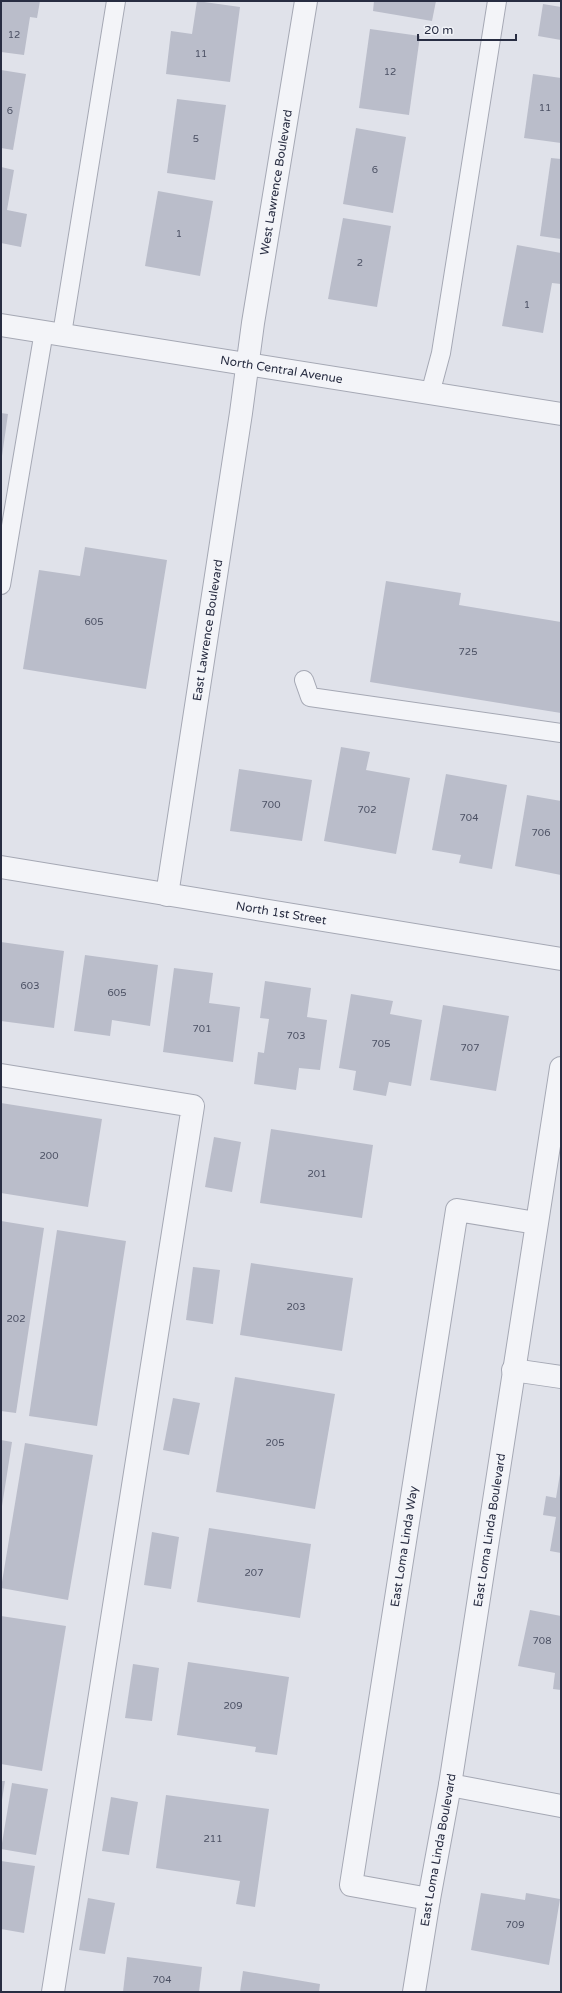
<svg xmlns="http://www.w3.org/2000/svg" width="562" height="1993" font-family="'Varela Round',sans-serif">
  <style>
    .building { fill: #babdca }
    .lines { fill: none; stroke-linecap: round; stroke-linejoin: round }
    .service-casing { stroke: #a5a8b4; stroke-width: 20 }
    .minor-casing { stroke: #a5a8b4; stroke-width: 24 }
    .tertiary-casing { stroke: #a5a8b4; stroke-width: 24 }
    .service { stroke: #f3f4f8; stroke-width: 18 }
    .minor { stroke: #f3f4f8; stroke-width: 22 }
    .tertiary { stroke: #f3f4f8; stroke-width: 22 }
    .labels { text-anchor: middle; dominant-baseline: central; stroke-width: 3.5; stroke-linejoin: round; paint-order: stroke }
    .number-label { font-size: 10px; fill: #4c5164 }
    .street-label { font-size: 12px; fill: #282d42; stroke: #f0f2f7 }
  </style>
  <rect width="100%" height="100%" fill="#e0e2ea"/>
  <!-- building -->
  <g class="building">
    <polygon points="1,1 40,1 37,18 30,17 24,55 1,52"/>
    <polygon points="197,1 240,7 230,82 166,74 171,31 192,34"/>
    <polygon points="374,1 436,1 432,21 373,11"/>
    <polygon points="543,4 561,7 561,40 538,36"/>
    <polygon points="370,29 420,36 409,115 359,108"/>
    <polygon points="1,70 26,74 13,150 1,148"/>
    <polygon points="533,74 561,78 561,143 524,138"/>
    <polygon points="177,99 226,105 215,180 167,173"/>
    <polygon points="356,128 406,137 393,213 343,204"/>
    <polygon points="551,158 561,159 561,239 540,236"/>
    <polygon points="1,167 14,170 7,210 27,214 21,247 1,243"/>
    <polygon points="158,191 213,201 200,276 145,266"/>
    <polygon points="343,218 391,226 377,307 328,299"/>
    <polygon points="517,245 561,253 561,284 552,283 543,333 502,326"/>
    <polygon points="1,413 8,414 2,456 1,456"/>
    <polygon points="85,547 167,560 146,689 23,669 39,570 80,576"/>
    <polygon points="386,581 461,593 459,605 561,622 561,713 370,682"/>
    <polygon points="341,747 370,752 366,770 410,778 396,854 324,841"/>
    <polygon points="239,769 312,780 302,841 230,831"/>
    <polygon points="446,774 507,785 492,869 459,863 461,855 432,850"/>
    <polygon points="527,795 561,801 561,875 515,866"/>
    <polygon points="1,942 64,951 54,1028 1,1021"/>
    <polygon points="85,955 158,965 150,1026 112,1020 110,1036 74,1031"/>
    <polygon points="174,968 213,973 209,1003 240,1007 233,1062 163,1052"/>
    <polygon points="265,981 311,988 307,1017 327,1020 320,1070 299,1068 296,1090 254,1084 258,1052 264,1053 269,1019 260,1018"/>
    <polygon points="351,994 393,1001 390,1014 422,1020 411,1086 389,1082 386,1096 353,1090 356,1071 339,1068"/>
    <polygon points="443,1005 509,1016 496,1091 430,1080"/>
    <polygon points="1,1103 102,1119 88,1207 1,1193"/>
    <polygon points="271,1129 373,1145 362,1218 260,1203"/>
    <polygon points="214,1137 241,1142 232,1192 205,1187"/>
    <polygon points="1,1221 44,1228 16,1413 1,1411"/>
    <polygon points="57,1230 126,1241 97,1426 29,1416"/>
    <polygon points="251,1263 353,1278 342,1351 240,1335"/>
    <polygon points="193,1267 220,1270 213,1324 186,1320"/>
    <polygon points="235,1377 335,1394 315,1509 216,1492"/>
    <polygon points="173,1398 200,1403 189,1455 163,1450"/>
    <polygon points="1,1440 12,1442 2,1506 1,1506"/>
    <polygon points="25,1443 93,1455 68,1600 1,1588"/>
    <polygon points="560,1474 561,1474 561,1553 550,1551 556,1517 543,1515 546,1496 556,1498"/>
    <polygon points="209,1528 311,1544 300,1618 197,1602"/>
    <polygon points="152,1532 179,1537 171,1589 144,1585"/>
    <polygon points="530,1610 561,1616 561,1690 553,1689 555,1673 518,1666"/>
    <polygon points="1,1616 66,1626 42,1771 1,1764"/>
    <polygon points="188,1662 289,1677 277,1755 255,1752 256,1747 177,1735"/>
    <polygon points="133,1664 159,1668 152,1721 125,1718"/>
    <polygon points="1,1781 5,1781 2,1800 1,1800"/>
    <polygon points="12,1783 48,1789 36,1855 1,1849"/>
    <polygon points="166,1795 269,1809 255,1907 236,1904 240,1881 156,1868"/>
    <polygon points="111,1797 138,1802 129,1855 102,1851"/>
    <polygon points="1,1861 35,1866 24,1933 1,1929"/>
    <polygon points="481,1893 525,1900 526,1893 560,1899 549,1965 471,1950"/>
    <polygon points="88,1898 115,1903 105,1954 79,1950"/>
    <polygon points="127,1957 202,1967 199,1992 123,1992"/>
    <polygon points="243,1971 320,1984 319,1992 240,1992"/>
  </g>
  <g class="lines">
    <!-- service casing -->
    <g class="service-casing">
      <g id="service">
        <polyline points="62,334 116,1"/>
        <polyline points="430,394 441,353 497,1"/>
        <polyline points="1,585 44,331"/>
        <polyline points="304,680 310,697 561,733"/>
      </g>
    </g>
    <!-- minor casing -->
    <g class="minor-casing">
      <g id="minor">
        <path id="s1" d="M1,867L561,959"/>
        <path id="s2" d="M167,895L241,413L253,323L306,1"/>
        <polyline points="1,1075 193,1106 53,1992"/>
        <polyline points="513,1370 561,1377"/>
        <polyline points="450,1785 561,1806"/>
        <path id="s3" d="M429,1899L351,1885L457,1210L536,1223"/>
        <path id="s4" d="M414,1992L429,1899L450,1785L561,1068"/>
      </g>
    </g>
    <!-- tertiary casing -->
    <g class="tertiary-casing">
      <g id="tertiary">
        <path id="s5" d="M1,325L561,414"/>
      </g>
    </g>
    <!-- service -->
    <use href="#service" class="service"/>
    <!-- minor -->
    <use href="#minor" class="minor"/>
    <!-- tertiary -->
    <use href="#tertiary" class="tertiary"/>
  </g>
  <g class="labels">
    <!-- number labels -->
    <g class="number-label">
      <text x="14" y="35">12</text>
      <text x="201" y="54">11</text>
      <text x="390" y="72">12</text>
      <text x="545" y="108">11</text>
      <text x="10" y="111">6</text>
      <text x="196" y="139">5</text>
      <text x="375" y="170">6</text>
      <text x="179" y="234">1</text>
      <text x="360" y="263">2</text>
      <text x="527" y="305">1</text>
      <text x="94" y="622">605</text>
      <text x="468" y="652">725</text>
      <text x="271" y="805">700</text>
      <text x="367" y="810">702</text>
      <text x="469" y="818">704</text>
      <text x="541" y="833">706</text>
      <text x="30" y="986">603</text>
      <text x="117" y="993">605</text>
      <text x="202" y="1029">701</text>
      <text x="296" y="1036">703</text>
      <text x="381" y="1044">705</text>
      <text x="470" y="1048">707</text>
      <text x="49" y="1156">200</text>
      <text x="317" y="1174">201</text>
      <text x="296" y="1307">203</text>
      <text x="16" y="1319">202</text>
      <text x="275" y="1443">205</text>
      <text x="254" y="1573">207</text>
      <text x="542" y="1641">708</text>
      <text x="233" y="1706">209</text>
      <text x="213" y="1839">211</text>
      <text x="515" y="1925">709</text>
      <text x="162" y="1980">704</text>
    </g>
    <!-- street labels -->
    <g class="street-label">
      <text stroke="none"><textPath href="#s2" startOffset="721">West Lawrence Boulevard</textPath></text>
      <text stroke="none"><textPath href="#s5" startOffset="284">North Central Avenue</textPath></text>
      <text stroke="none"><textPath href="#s2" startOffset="268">East Lawrence Boulevard</textPath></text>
      <text stroke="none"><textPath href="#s1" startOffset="284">North 1st Street</textPath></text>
      <text stroke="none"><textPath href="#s4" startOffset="468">East Loma Linda Boulevard</textPath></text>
      <text stroke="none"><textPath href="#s3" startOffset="422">East Loma Linda Way</textPath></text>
      <text stroke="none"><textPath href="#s4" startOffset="144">East Loma Linda Boulevard</textPath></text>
    </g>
  </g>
  <!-- border -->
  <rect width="562" height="1993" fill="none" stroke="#282d42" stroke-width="4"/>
  <!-- scale -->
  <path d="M418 34v6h98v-6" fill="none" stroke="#282d42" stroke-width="2"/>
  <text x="424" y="34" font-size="12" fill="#282d42" stroke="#f0f2f7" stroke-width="3" paint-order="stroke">20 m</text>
</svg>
